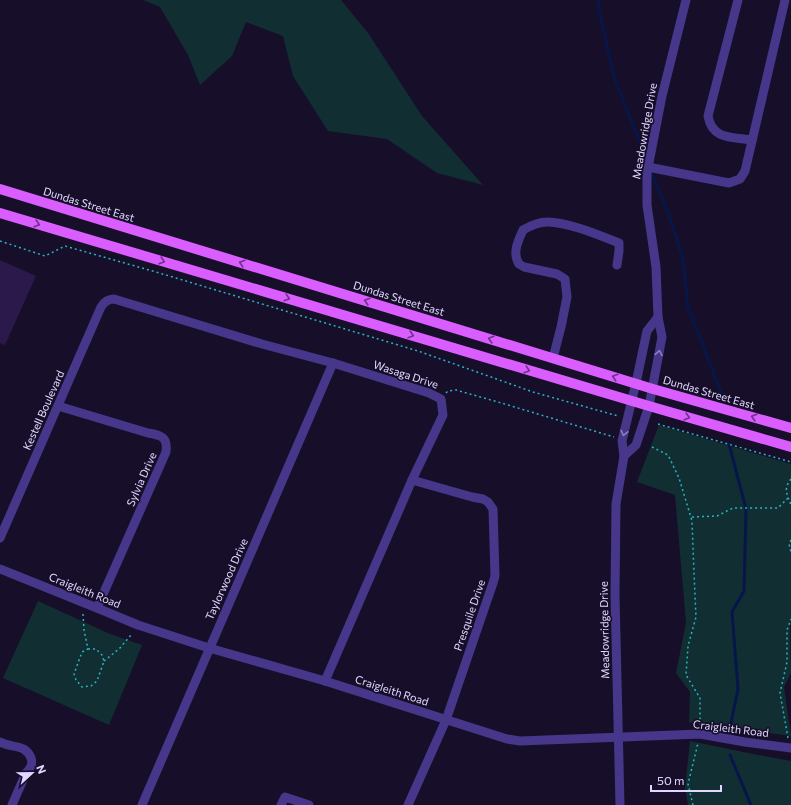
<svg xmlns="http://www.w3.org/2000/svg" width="791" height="805" font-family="Commissioner,sans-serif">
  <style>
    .green { fill: #112f33 }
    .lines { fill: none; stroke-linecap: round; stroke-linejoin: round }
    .stream { stroke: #071649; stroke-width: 3 }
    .building { fill: #2b194b }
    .path { stroke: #29b3c1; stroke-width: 1.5; stroke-dasharray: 2 3; stroke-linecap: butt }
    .minor { stroke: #46378a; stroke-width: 9 }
    .major { stroke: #da5dff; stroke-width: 10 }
    .oneway { stroke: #6f3289 }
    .oneway2 { stroke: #8c7fbf }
    .labels { text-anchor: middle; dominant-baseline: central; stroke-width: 3.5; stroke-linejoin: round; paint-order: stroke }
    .street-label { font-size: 11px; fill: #e1d6ff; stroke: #170e29 }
  </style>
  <rect width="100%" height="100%" fill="#170e29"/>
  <!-- green -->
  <g class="green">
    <polygon points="143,0 341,0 368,33 422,116 483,185 437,173 387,139 328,131 293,76 283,36 246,22 232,56 200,85 188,55 160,7"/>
    <polygon points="659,425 791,464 791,624 790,626 791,673 784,687 791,736 689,722 690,692 676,673 686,623 675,495 637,482"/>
    <polygon points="38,601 110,634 142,645 109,725 3,678"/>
    <polygon points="690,741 753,754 791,761 791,805 688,805 685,788"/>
  </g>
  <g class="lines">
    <!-- stream -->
    <g class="stream">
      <polyline points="598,0 601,19 615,80 647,160"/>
      <polyline points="650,169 668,213 683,259 688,307 722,395"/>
      <polyline points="729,444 746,509 744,591 732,612 738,689 731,723"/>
      <polyline points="730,755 751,805"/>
    </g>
  </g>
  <!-- building -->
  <polygon class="building" points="0,260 36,276 5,345 0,343"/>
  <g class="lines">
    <!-- path -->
    <g class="path">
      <polyline points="0,241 45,256 65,246 156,272 418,351 533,392 618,416"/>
      <polyline points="446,393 448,391 456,390 498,402 614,437"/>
      <polyline points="658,424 791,462"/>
      <polyline points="652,447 668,455 679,478 692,521 694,573 696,617 688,646 686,675 700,698 700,725"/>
      <path d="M791,479C783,489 787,494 791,505"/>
      <polyline points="692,517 717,516 733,508 778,508 788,498"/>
      <polyline points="791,540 789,544 791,552"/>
      <polyline points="83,614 84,630 88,649"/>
      <polygon points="88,649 96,649 102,655 104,661 97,681 91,686 82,687 76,680 74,674 82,652"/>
      <polyline points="104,661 119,649 132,634"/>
      <polyline points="788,738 780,693 787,662 787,630 791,619"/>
      <polyline points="693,805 688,784 698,743"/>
    </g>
    <!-- minor -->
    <g class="minor">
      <path d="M738,0L708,116C712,140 733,137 752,140"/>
      <polyline points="648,167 729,183 740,179 745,171 785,0"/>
      <path d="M553,358L561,327L567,297L565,279L557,274L524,267L519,264C512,253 518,241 523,230C530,226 538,222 547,222C568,222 599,235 619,243V251L617,265"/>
      <path d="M58,406L148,433C161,435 168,437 166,452L97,608"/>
      <polyline points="624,456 636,445 649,406 662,337 658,317 656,267 647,205 647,173 662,96 686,0"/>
      <path d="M0,538L101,307C104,302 108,299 114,299L262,344L333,363L429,393L441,399L443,415L412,480L325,681"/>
      <polyline points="0,569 97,608 138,625 209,648 325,681 507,739 520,741 700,734 745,742 791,748"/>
      <path d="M0,742C12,749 25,743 31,758C33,764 31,768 26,773L12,805"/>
      <polyline points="142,805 333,363"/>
      <polyline points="281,805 285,797 309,805"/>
      <polyline points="408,805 446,720 493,583 495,576 493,509 488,502 483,499 472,497 412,480"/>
      <polyline points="620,805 615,595 616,504 624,456 622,441 636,383 647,331 658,317"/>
    </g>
    <!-- major -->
    <g class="major">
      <polyline points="0,189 653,389 791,428"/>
      <polyline points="0,213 649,406 791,447"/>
    </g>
  </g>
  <!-- one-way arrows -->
  <defs><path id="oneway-chevron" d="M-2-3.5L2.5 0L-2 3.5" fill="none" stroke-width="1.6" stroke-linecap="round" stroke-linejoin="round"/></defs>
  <g class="oneway">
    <use href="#oneway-chevron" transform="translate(37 224) rotate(17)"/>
    <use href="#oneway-chevron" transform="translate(162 261) rotate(17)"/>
    <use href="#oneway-chevron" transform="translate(242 263) rotate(-163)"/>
    <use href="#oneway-chevron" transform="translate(287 298) rotate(17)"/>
    <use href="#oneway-chevron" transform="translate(367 301) rotate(-163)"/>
    <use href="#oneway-chevron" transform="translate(411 335) rotate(17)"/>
    <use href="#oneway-chevron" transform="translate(491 339) rotate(-163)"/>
    <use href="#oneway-chevron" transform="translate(527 370) rotate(17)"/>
    <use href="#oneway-chevron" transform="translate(615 377) rotate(-163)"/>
    <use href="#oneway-chevron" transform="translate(687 417) rotate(16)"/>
    <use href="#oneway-chevron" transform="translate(754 417) rotate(-164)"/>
  </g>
  <g class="oneway2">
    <use href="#oneway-chevron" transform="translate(659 353) rotate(-80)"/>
    <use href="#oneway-chevron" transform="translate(624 433) rotate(103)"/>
  </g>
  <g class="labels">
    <!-- street labels -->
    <g class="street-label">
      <text transform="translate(644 131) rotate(-80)">Meadowridge Drive</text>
      <text transform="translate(89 204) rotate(17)">Dundas Street East</text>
      <text transform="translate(399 298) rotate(17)">Dundas Street East</text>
      <text transform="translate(406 374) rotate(18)">Wasaga Drive</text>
      <text transform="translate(709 392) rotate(16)">Dundas Street East</text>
      <text transform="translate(43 410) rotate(-66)">Kestell Boulevard</text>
      <text transform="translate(141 479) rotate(-66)">Sylvia Drive</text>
      <text transform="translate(226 579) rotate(-66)">Taylorwood Drive</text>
      <text transform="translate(85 590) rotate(22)">Craigleith Road</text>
      <text transform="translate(469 615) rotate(-71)">Presquile Drive</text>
      <text transform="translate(604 630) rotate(-91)">Meadowridge Drive</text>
      <text transform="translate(392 690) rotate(18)">Craigleith Road</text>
      <text transform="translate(731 728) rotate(7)">Craigleith Road</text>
    </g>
  </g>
  <!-- north arrow -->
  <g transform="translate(32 773) rotate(68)" stroke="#170e29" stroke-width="3" paint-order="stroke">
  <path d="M0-3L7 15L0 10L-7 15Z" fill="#e1d6ff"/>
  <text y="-6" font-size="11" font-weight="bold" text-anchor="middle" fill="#e1d6ff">N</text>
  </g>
  <!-- scale -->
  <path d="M651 785v6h70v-6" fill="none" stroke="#e1d6ff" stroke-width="2"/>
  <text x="657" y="785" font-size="12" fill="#e1d6ff" stroke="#170e29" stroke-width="3" paint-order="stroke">50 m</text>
</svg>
